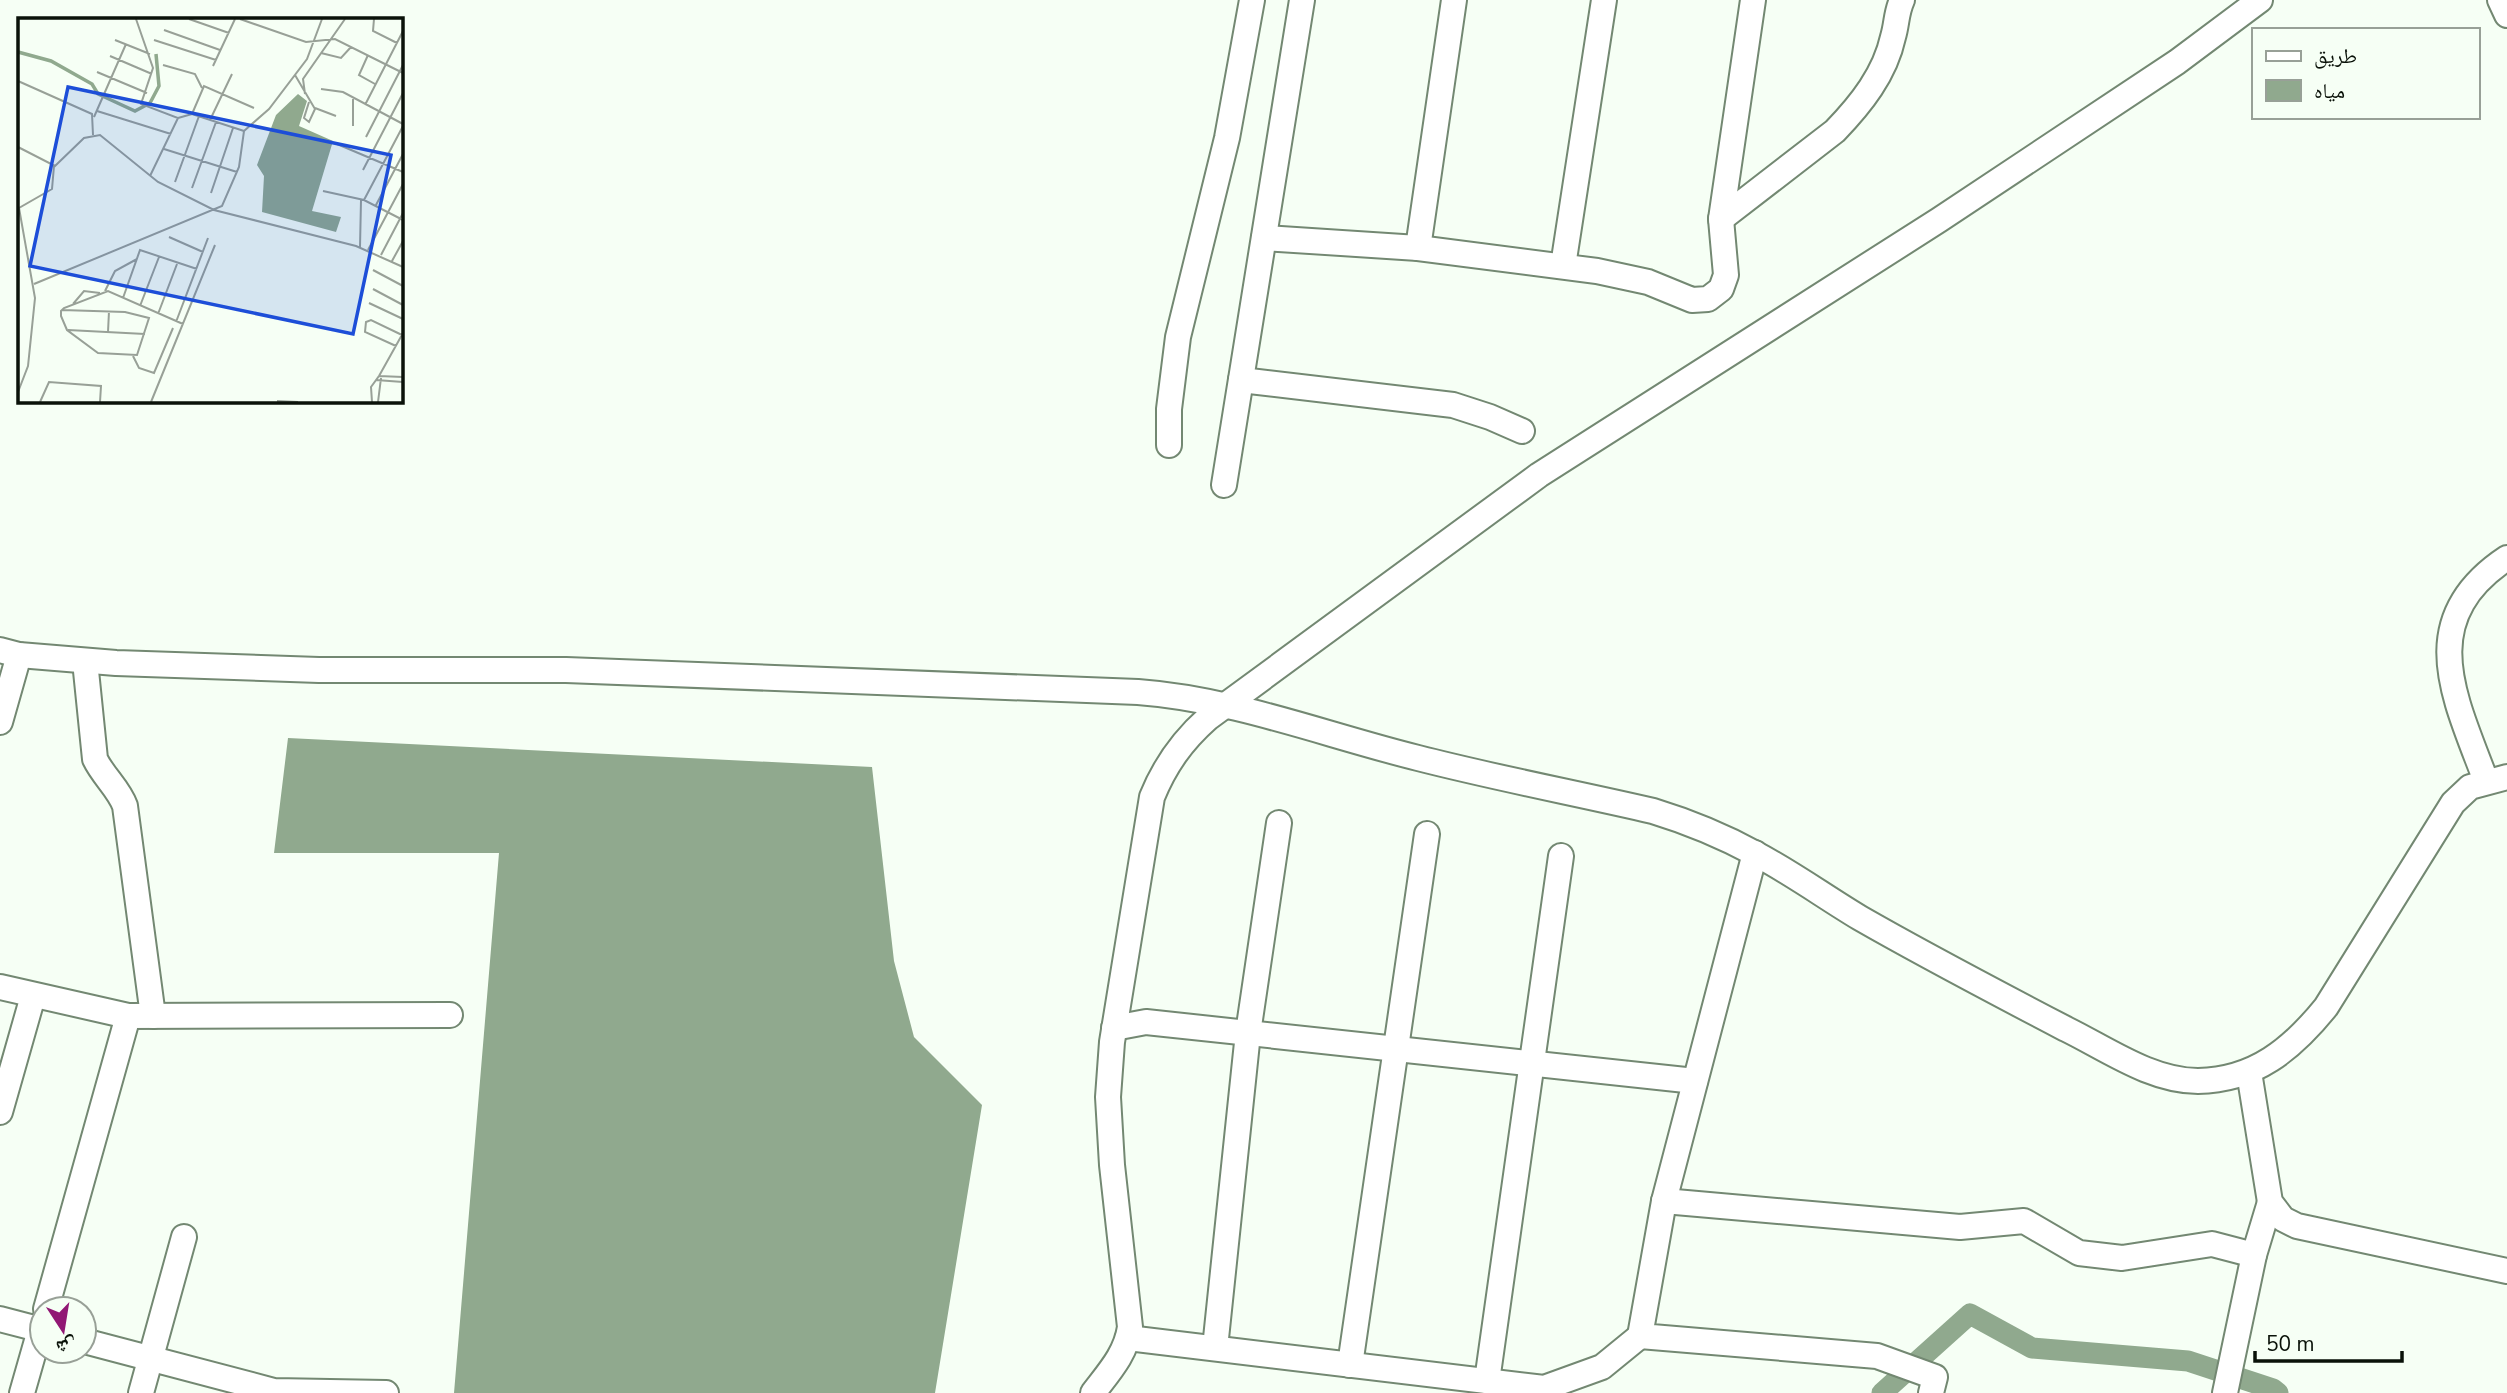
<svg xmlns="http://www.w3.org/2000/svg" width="2507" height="1393" font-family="'Nunito Sans','Noto Naskh Arabic',sans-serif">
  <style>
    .water { fill: #90a98e }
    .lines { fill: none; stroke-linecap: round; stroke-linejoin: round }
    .canal { stroke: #90a98e; stroke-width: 21 }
    .minor-casing { stroke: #738872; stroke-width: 28 }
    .minor { stroke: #fff; stroke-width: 24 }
    .inset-river { fill: none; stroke: #90a98e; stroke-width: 3.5 }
    .inset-road { fill: none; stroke: #98a097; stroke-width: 2 }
    .view { fill: #1d4ed8; fill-opacity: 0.15; stroke: #1d4ed8; stroke-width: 3.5 }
    .inset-edge { fill: none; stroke: #0a1209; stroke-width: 3.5 }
  </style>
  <rect width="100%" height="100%" fill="#f6fff5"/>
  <!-- water -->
  <polygon class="water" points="288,738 872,767 894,961 914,1037 982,1105 935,1393 454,1393 499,853 274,853"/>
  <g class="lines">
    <!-- canal -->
    <polyline class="canal" points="1882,1393 1970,1314 2032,1348 2188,1361 2273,1389 2278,1393"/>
    <!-- minor casing -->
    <g class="minor-casing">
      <g id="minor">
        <polyline points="2500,0 2507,15"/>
        <path d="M1721,219L1835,131C1861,104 1885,74 1893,37C1897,24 1896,13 1902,0"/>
        <polyline points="1264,238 1418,248 1597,271 1648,282 1692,300 1708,299 1721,289 1726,275 1721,219 1753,0"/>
        <polyline points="1418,248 1454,0"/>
        <polyline points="1563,266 1604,0"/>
        <polyline points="1241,380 1453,405 1490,417 1522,431"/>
        <polyline points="1169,445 1169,409 1178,337 1227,138 1252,0"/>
        <polyline points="1224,485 1302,0"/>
        <path d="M0,650L19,655L116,663L319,670H566L1138,692C1234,699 1325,735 1418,758C1496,778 1575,793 1653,811C1689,822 1723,836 1756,854C1792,873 1825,897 1860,918C1928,957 1997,993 2066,1029C2107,1049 2151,1081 2198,1081C2255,1080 2292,1049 2326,1007L2453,803L2470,787L2507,777"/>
        <path d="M85,661L95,759C103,776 119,789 125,806L153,1016"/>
        <polyline points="0,722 19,655"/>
        <path d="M2486,781C2455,698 2413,620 2507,558"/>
        <polyline points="1755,853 1664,1201 1640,1336 1877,1356 1935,1377 1931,1393"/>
        <polyline points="0,987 128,1016 450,1015"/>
        <polyline points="1114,1028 1146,1022 1695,1081"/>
        <polyline points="2249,1072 2270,1202 2283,1219 2297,1226 2507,1271"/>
        <polyline points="0,1112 33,996"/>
        <polyline points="1664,1201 1960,1227 2024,1221 2079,1253 2122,1258 2212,1244 2254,1255"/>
        <polyline points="46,1309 128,1016"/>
        <polyline points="0,1319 42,1330"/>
        <polyline points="1128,1338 1544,1388 1602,1367 1640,1336"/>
        <polyline points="84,1341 274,1391 386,1393"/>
        <polyline points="1215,1348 1248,1033 1279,823"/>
        <polyline points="1350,1365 1427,834"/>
        <polyline points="1487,1381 1561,856"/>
        <polyline points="22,1393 42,1323"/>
        <polyline points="141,1393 184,1237"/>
        <path d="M1093,1393C1109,1372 1126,1354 1130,1327L1112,1165L1108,1097L1112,1042L1152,797C1165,765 1182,741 1208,718L1539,475L1939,220L2177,62L2260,0"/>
        <polyline points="2225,1393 2254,1255 2270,1202"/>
      </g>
    </g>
    <!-- minor -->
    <use href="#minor" class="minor"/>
  </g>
  <!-- overview -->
  <g transform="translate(18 18)">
    <rect width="385" height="385" fill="#f6fff5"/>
    <path d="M280,76L289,83L281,108L315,123L294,193L323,199L318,214L244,194L246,158L239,147L258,97Z" fill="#90a98e"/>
    <path class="inset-river" d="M0,34L33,43L74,66L80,76L117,93L132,85L141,68L138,36"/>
    <path class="inset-road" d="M118,1L135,50L123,86L160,100L132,158M171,1L211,15M222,1L288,24L317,21L385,55M356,1L355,13L379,25M146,12L202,32M97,22L132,36M136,22L198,42M303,35L323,40L333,29M350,37L341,57L357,66M92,38L134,56M145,47L177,56L184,70M195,48L217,1M79,54L129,75M277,57L297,91L291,104L286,100L291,84M0,63L74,96L75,117M303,71L325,74L385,106M287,76L285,61L327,1M347,87L385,13M297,90L318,98M79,93L153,116M174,96L186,68L236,90M76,99L108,26M160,100L174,96L226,113M192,102L214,56M335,108V81M348,119L385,47M319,126L385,154M0,129L37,148L66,120L82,117L140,164L196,192L338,228L385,249M146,131L219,154M345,152L385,75M157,164L181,98M174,170L198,104M305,173L346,182L385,202M193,175L215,110M346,182L385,108M358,187L385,136M151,219L185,234M342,229L343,182M350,232L385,166M363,237L385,195M374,243L385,223M355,252L385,268M16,266L204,188L221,149L226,113L251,91L289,41L304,1M355,271L385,287M87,273L97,253L119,241M105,280L122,232L179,251M351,285L385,301M55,286L66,273L82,275M122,288L141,239M44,292L107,294L131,300L119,337L80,335L49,312L43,298V293L46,290L90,273L165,306M140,296L159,246M158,304L190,220M50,312L127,316M90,314L91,293M378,328L347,314L348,304L353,302L384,317M115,338L121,350L136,355L155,310M361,358L385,315M358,362L385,364M0,374L10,348L17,280L1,190L34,171L36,148M259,383L280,384M22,384L31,364L83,368L82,384M133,384L197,227M354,384L353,369L361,358L385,359M360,384L363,360"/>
    <path class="view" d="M50,69L373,137L335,316L12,248Z"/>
    <rect width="385" height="385" class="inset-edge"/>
  </g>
  <!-- legend -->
  <rect x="2252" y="28" width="228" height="91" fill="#f6fff5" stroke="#98a097" stroke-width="2"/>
  <rect x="2266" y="51" width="35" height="10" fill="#ffffff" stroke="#98a097" stroke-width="2"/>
  <text x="2314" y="63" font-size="21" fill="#0a1209">طريق</text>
  <rect x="2266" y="80" width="35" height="21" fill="#90a98e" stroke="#98a097" stroke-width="2"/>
  <text x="2314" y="98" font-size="21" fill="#0a1209">مياه</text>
  <!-- north arrow -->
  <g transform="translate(63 1330) rotate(168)"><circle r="33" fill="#f6fff5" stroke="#98a097" stroke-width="2"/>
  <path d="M0-5L12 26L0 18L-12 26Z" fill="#911774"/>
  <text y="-10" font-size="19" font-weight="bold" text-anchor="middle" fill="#0a1209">ش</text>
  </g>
  <!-- scale -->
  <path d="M2255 1351v10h147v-10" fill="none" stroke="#0a1209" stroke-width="3.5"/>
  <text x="2266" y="1351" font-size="21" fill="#0a1209" stroke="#f6fff5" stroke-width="5" paint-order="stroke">50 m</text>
</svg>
